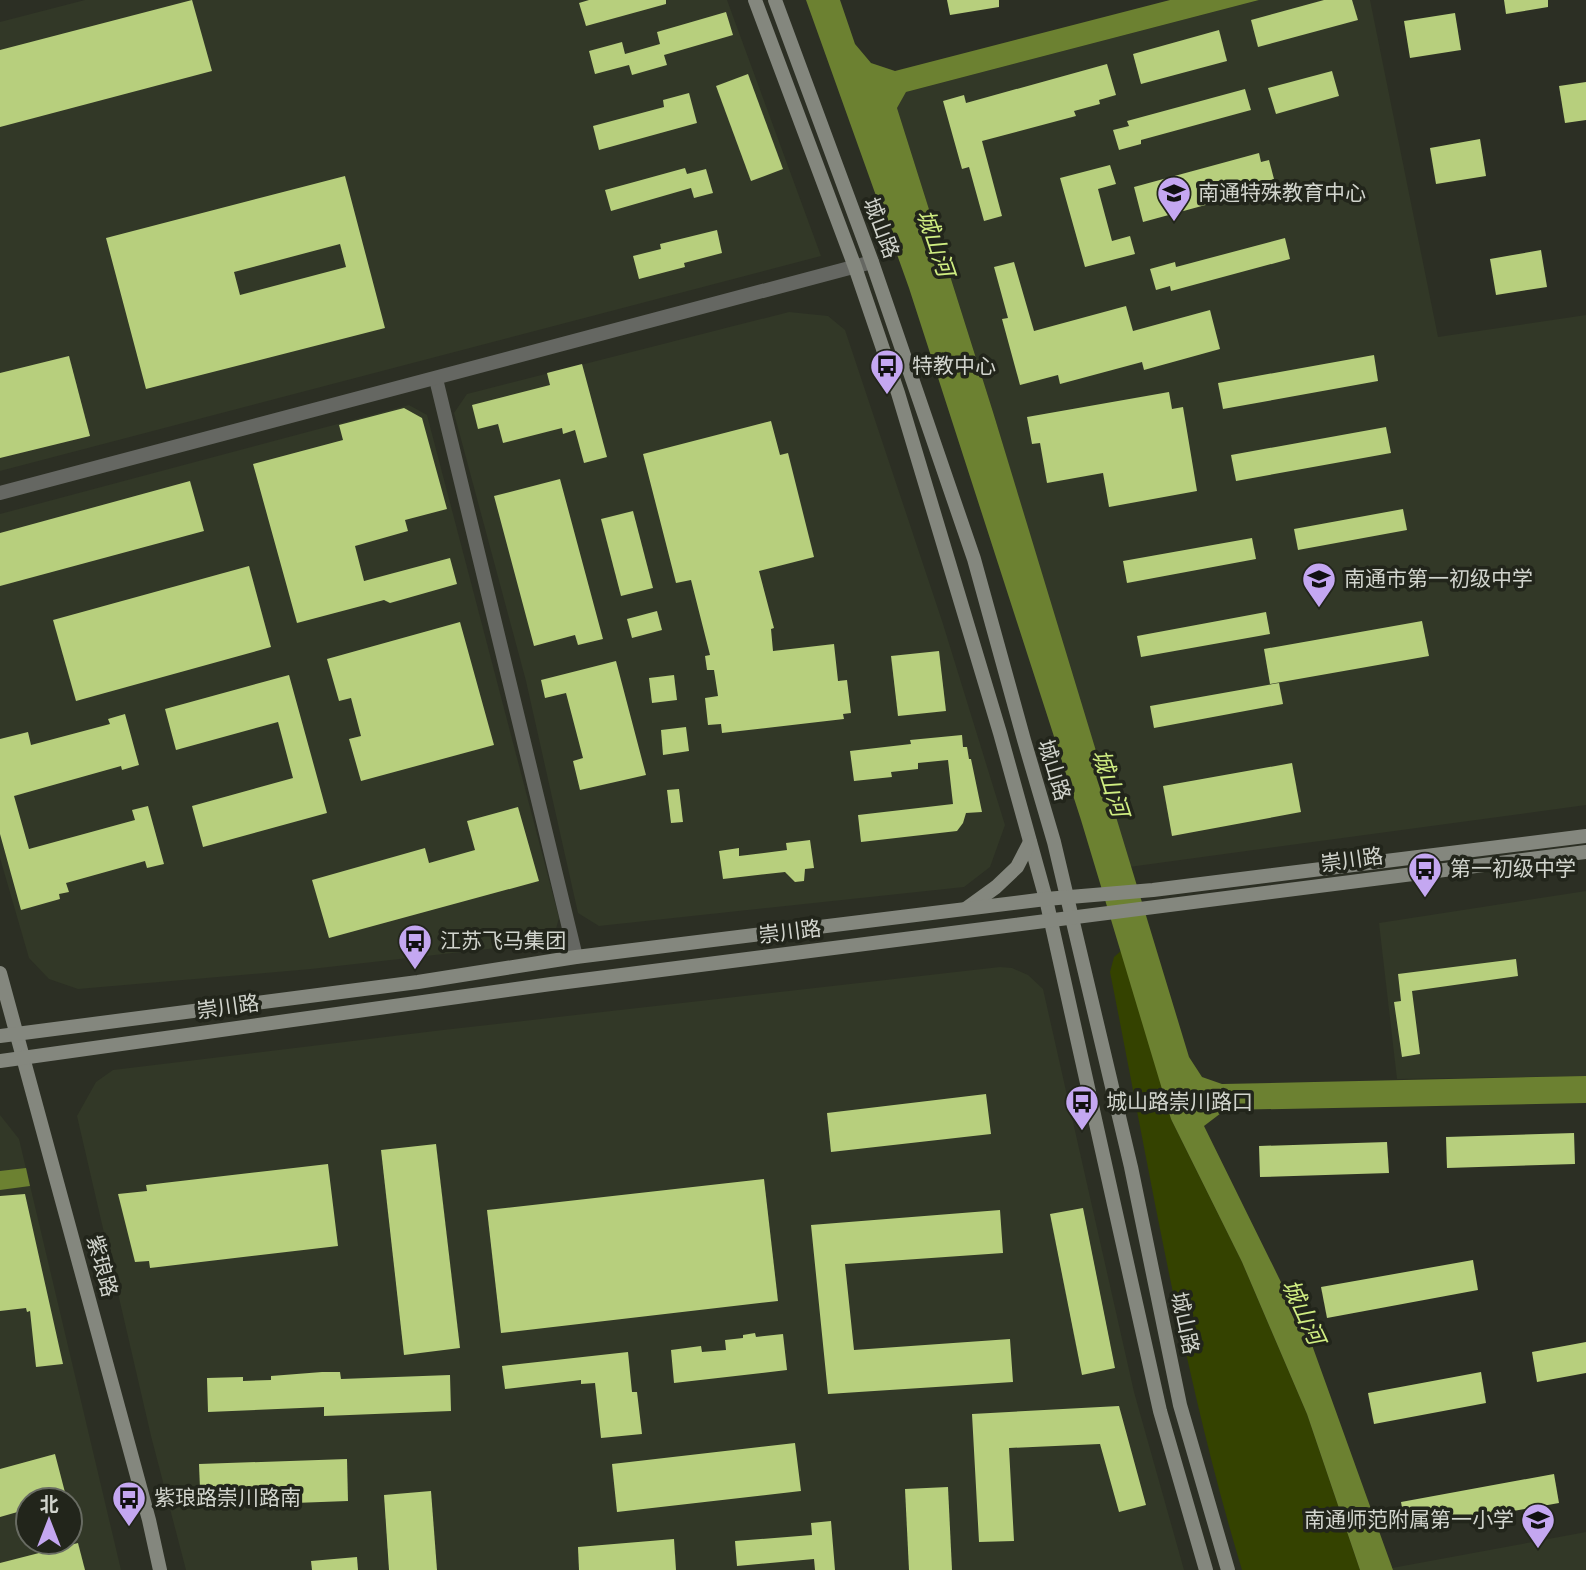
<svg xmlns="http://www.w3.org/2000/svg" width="1586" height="1570" font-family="Karla,'Noto Sans SC',sans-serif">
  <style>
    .built { fill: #323827; fill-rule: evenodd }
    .green { fill: #344200 }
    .water { fill: #6c8131 }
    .building { fill: #b7cf7d; fill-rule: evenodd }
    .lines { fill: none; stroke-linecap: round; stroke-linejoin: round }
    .street { stroke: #656762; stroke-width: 14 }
    .secondary { stroke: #84877e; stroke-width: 14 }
    .labels { text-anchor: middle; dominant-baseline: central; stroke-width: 7; stroke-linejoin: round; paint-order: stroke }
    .poi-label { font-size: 21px; fill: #d1d4cd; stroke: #22251b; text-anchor: start }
    .street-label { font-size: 21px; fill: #d1d4cd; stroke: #22251b }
    .water-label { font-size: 23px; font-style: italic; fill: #d0ee82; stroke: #22251b }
  </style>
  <rect width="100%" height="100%" fill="#2c2f24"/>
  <!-- built -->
  <g class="built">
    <polygon points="85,0 727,0 821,256 0,471 0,22"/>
    <polygon points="1259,0 1370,0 1438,337 1586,315 1586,805 1129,867 993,412 897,108 906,92"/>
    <polygon points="789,312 828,316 845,330 943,624 1005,825 990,867 964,887 599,926 578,913 526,681 454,413 467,394"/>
    <polygon points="409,405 427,415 559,918 554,936 533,944 311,969 78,989 49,979 29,958 0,858 0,514"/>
    <polygon points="1586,891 1586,1076 1397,1079 1379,923"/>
    <polygon points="1000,967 1012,968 1028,975 1043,989 1134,1392 1184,1570 186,1570 151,1436 77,1116 96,1082 113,1070 443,1030"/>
    <path d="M0,1115L19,1139L121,1570H0ZM28,1500H70V1542H28Z"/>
    <polygon points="1586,1532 1586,1570 1393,1570 1392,1568"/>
  </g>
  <!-- green -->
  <path class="green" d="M1122,950L1171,1119L1242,1262L1307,1414L1360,1570H1242C1183,1375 1150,1172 1110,972L1114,957Z"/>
  <!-- water -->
  <g class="water">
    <polygon points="806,0 840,0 855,44 871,63 895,71 1170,0 1259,0 906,92 897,108 993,412 1189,1057 1202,1077 1222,1084 1586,1076 1586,1103 1225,1110 1204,1126 1312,1345 1393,1570 1360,1570 1307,1414 1242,1262 1171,1119 1081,820 909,288"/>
    <polygon points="26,1168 30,1186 0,1190 0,1171"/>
  </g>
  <!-- building -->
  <g class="building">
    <polygon points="192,0 212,71 0,127 0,50"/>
    <polygon points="589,0 666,0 666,4 586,26 579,3"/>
    <polygon points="947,0 999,0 999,7 950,15"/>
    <polygon points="1324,0 1352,0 1358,20 1258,47 1251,20"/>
    <polygon points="1504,0 1548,0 1548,7 1506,14"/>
    <polygon points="726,12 733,35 664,55 667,65 632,75 629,65 595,74 589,51 622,42 625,54 660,44 657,32"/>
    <polygon points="1455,13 1461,50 1410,58 1404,21"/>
    <polygon points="1219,30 1227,61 1141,84 1133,54"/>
    <polygon points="1107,64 1116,95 1099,100 1100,104 1074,111 1076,116 982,141 1002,216 984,221 969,167 962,169 943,101 964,95 966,103"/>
    <polygon points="1332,71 1339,96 1276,114 1268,88"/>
    <polygon points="748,74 783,169 751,181 716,86"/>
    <polygon points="1586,82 1586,120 1565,123 1559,86"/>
    <polygon points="1245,89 1251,110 1141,140 1141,144 1119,150 1113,130 1129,126 1127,121"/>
    <polygon points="689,93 697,123 599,150 593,126 664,107 663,100"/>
    <polygon points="1480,139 1486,176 1436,184 1430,148"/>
    <polygon points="1259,153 1261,162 1269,160 1274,179 1267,181 1268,188 1143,222 1134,187"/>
    <polygon points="1110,165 1116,184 1098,189 1112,241 1130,236 1135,254 1085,267 1060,178"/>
    <polygon points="685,168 687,174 706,169 713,193 694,198 691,188 611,211 605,190"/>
    <path d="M345,176L385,328L146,389L106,238ZM340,244L346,267L240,295L234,272Z"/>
    <polygon points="717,230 722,253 684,263 685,267 639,279 633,256 661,249 660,244"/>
    <polygon points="1285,238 1290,259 1171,291 1170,286 1156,290 1150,269 1175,262 1176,267"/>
    <polygon points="1541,250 1547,287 1496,295 1490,259"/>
    <polygon points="1014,262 1034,331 1126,306 1133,331 1210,310 1220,349 1144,370 1142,362 1060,384 1058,375 1020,385 1002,319 1008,318 994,267"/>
    <polygon points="1374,355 1378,381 1223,409 1218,383"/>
    <polygon points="69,356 90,436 0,458 0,373"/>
    <polygon points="582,364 607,457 584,463 575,430 563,434 562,428 503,443 498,424 478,429 472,405 550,385 547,373"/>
    <polygon points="1169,392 1172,409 1183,407 1197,491 1109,507 1103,473 1047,483 1040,443 1032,444 1027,417"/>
    <polygon points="404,408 422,418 447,509 405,520 408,531 355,546 364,581 450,558 457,584 390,603 384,600 297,623 253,464 343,440 339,425"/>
    <polygon points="771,421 780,455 788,453 814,557 759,571 774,628 771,629 773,651 834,644 838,681 847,680 851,713 843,714 844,719 722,733 721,724 708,725 705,698 718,696 714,670 707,670 705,656 710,655 691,580 676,583 643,454"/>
    <polygon points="1386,427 1391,453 1236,481 1231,455"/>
    <polygon points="560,479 603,639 578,645 575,635 534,646 494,496"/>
    <polygon points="190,481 204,531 0,586 0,533"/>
    <polygon points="1403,509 1407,530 1298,550 1294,529"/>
    <polygon points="633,511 653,588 621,596 601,519"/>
    <polygon points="1252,538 1256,559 1127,583 1123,561"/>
    <polygon points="249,566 271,647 76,701 53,620"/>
    <polygon points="657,611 662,630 632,638 627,619"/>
    <polygon points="1266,612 1270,634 1141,657 1137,636"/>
    <polygon points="1422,621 1429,656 1270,684 1264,649"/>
    <polygon points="460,622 494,745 361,781 349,739 361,736 351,698 339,701 327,659"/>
    <polygon points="939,651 946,711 898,716 891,656"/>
    <polygon points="616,661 646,775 580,790 573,761 583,758 566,693 545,698 541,680"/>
    <polygon points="289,675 327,813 203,847 192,806 293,778 278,722 176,750 165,709"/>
    <polygon points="674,675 677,700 652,703 649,678"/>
    <polygon points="1279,683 1283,704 1154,728 1150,706"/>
    <polygon points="125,714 139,765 122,770 121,766 14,796 29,849 135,820 132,810 148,806 164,864 147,868 145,861 66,883 69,892 59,894 60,899 21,910 0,834 0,739 28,732 31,745 110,724 108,719"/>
    <polygon points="686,727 689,751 663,755 661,730"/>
    <polygon points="962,735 963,747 967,747 969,759 971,759 982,812 966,813 963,823 957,831 861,842 858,815 953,804 948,760 918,763 918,769 891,772 892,777 854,781 850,751 911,744 910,740"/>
    <polygon points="1292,763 1301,812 1172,836 1163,786"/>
    <polygon points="679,789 683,822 671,823 667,790"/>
    <polygon points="518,807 539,881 329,938 312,880 425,848 429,863 475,850 467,821"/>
    <polygon points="810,840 814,868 805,869 804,881 795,882 785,872 723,879 719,851 739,848 739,856 787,850 786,843"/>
    <polygon points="1516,959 1518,976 1412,991 1420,1054 1402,1057 1394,1002 1401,1001 1398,974"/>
    <polygon points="986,1094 991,1134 831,1152 827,1113"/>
    <polygon points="1574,1133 1575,1164 1447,1168 1446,1137"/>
    <polygon points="1387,1142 1389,1173 1260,1177 1259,1146"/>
    <polygon points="436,1144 460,1348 404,1355 381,1150"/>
    <polygon points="328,1164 338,1246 150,1268 149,1261 135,1262 118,1194 147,1191 146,1185"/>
    <polygon points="764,1179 778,1301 501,1333 487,1210"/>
    <polygon points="25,1194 63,1364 36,1367 30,1311 27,1312 26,1308 0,1311 0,1196"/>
    <polygon points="1083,1208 1115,1368 1082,1375 1050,1214"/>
    <polygon points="1000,1210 1003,1253 845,1264 854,1350 1010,1339 1013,1382 828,1394 811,1225"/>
    <polygon points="1473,1260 1478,1290 1327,1318 1321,1287"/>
    <polygon points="755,1333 756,1337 783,1334 787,1370 674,1383 671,1350 701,1346 702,1352 726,1350 725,1340 743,1338 743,1335"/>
    <polygon points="1586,1342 1586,1373 1537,1382 1532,1352"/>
    <polygon points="628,1352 632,1392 637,1392 642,1434 601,1438 595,1383 581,1384 581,1380 505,1389 502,1366"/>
    <polygon points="322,1372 340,1372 341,1379 450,1375 451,1411 324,1416 324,1407 208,1412 207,1378 243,1377 243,1381 271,1380 271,1376"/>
    <polygon points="1481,1372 1486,1403 1374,1424 1368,1393"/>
    <polygon points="1119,1406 1146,1505 1119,1512 1100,1444 1009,1448 1014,1541 979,1542 972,1414"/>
    <polygon points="795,1443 801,1491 617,1512 612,1464"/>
    <polygon points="55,1454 67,1500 28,1500 28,1509 0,1517 0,1469"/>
    <polygon points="347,1459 348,1501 218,1506 207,1501 200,1489 199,1464"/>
    <polygon points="1554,1474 1559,1503 1406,1530 1401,1502"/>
    <polygon points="948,1487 952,1570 909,1570 905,1489"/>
    <polygon points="431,1491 437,1570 389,1570 384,1495"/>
    <polygon points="831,1521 835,1570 815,1570 814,1559 737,1566 735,1541 812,1535 811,1523"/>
    <polygon points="674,1539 676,1570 579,1570 578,1547"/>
    <polygon points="78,1543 85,1570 0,1570 0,1563"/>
    <polygon points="357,1557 358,1570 312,1570 311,1561"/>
  </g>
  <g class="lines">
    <!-- street -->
    <g class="street">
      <polyline points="436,379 576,957"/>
      <polyline points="0,493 872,262"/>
    </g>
    <!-- secondary -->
    <g class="secondary">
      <polyline points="755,0 855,267 898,393 1000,733 1046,899 1160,1411 1206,1570"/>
      <polyline points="775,0 872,262 974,559 1024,740 1054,842 1131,1167 1180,1405 1228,1570"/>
      <polyline points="967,908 996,887 1017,867 1030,842"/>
      <polyline points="0,973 149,1520 160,1570"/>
      <polyline points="0,1036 418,982 576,957 1046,899 1153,890 1586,836"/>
      <polyline points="0,1061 551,984 1586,852"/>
    </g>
  </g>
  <!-- icons -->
  <defs>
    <g id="school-pin" transform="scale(1.75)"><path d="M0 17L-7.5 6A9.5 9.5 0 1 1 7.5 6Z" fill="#c4a7f1" stroke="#22251b"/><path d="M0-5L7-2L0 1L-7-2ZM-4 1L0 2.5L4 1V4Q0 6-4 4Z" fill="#111"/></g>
    <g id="bus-pin" transform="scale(1.75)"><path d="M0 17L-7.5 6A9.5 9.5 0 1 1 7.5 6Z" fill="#c4a7f1" stroke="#22251b"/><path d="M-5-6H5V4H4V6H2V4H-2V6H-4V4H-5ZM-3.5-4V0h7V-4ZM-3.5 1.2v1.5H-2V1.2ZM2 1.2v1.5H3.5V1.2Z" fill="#111"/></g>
  </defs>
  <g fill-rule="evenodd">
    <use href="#school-pin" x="1174" y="193"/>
    <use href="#bus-pin" x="887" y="366"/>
    <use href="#school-pin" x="1319" y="579"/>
    <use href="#bus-pin" x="1425" y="869"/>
    <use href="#bus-pin" x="415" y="941"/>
    <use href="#bus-pin" x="1082" y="1102"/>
    <use href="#bus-pin" x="129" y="1498"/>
    <use href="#school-pin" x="1538" y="1520"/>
  </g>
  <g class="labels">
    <!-- poi labels -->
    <g class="poi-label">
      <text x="1198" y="193">南通特殊教育中心</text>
      <text x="912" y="366">特教中心</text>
      <text x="1344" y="579">南通市第一初级中学</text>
      <text x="1450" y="869">第一初级中学</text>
      <text x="440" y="941">江苏飞马集团</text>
      <text x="1106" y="1102">城山路崇川路口</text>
      <text x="154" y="1498">紫琅路崇川路南</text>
      <text x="1514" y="1520" text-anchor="end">南通师范附属第一小学</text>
    </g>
    <!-- street labels -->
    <g class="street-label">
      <text transform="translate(881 228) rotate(69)">城山路</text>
      <text transform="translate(1054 770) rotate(73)">城山路</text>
      <text transform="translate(1352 860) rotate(-8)">崇川路</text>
      <text transform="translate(790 932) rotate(-7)">崇川路</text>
      <text transform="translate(228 1007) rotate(-8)">崇川路</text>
      <text transform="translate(102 1266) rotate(75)">紫琅路</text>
      <text transform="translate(1185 1323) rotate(78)">城山路</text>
    </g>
    <!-- water labels -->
    <g class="water-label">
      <text transform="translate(935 243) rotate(71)">城山河</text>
      <text transform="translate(1110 783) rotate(72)">城山河</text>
      <text transform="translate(1303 1312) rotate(65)">城山河</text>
    </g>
  </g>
  <!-- north arrow -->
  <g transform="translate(49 1521)"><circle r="33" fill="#22251b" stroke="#686b62" stroke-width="2"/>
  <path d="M0-5L12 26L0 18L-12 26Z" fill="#c4a7f1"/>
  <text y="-10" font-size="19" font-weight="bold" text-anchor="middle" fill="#d1d4cd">北</text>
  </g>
</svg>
